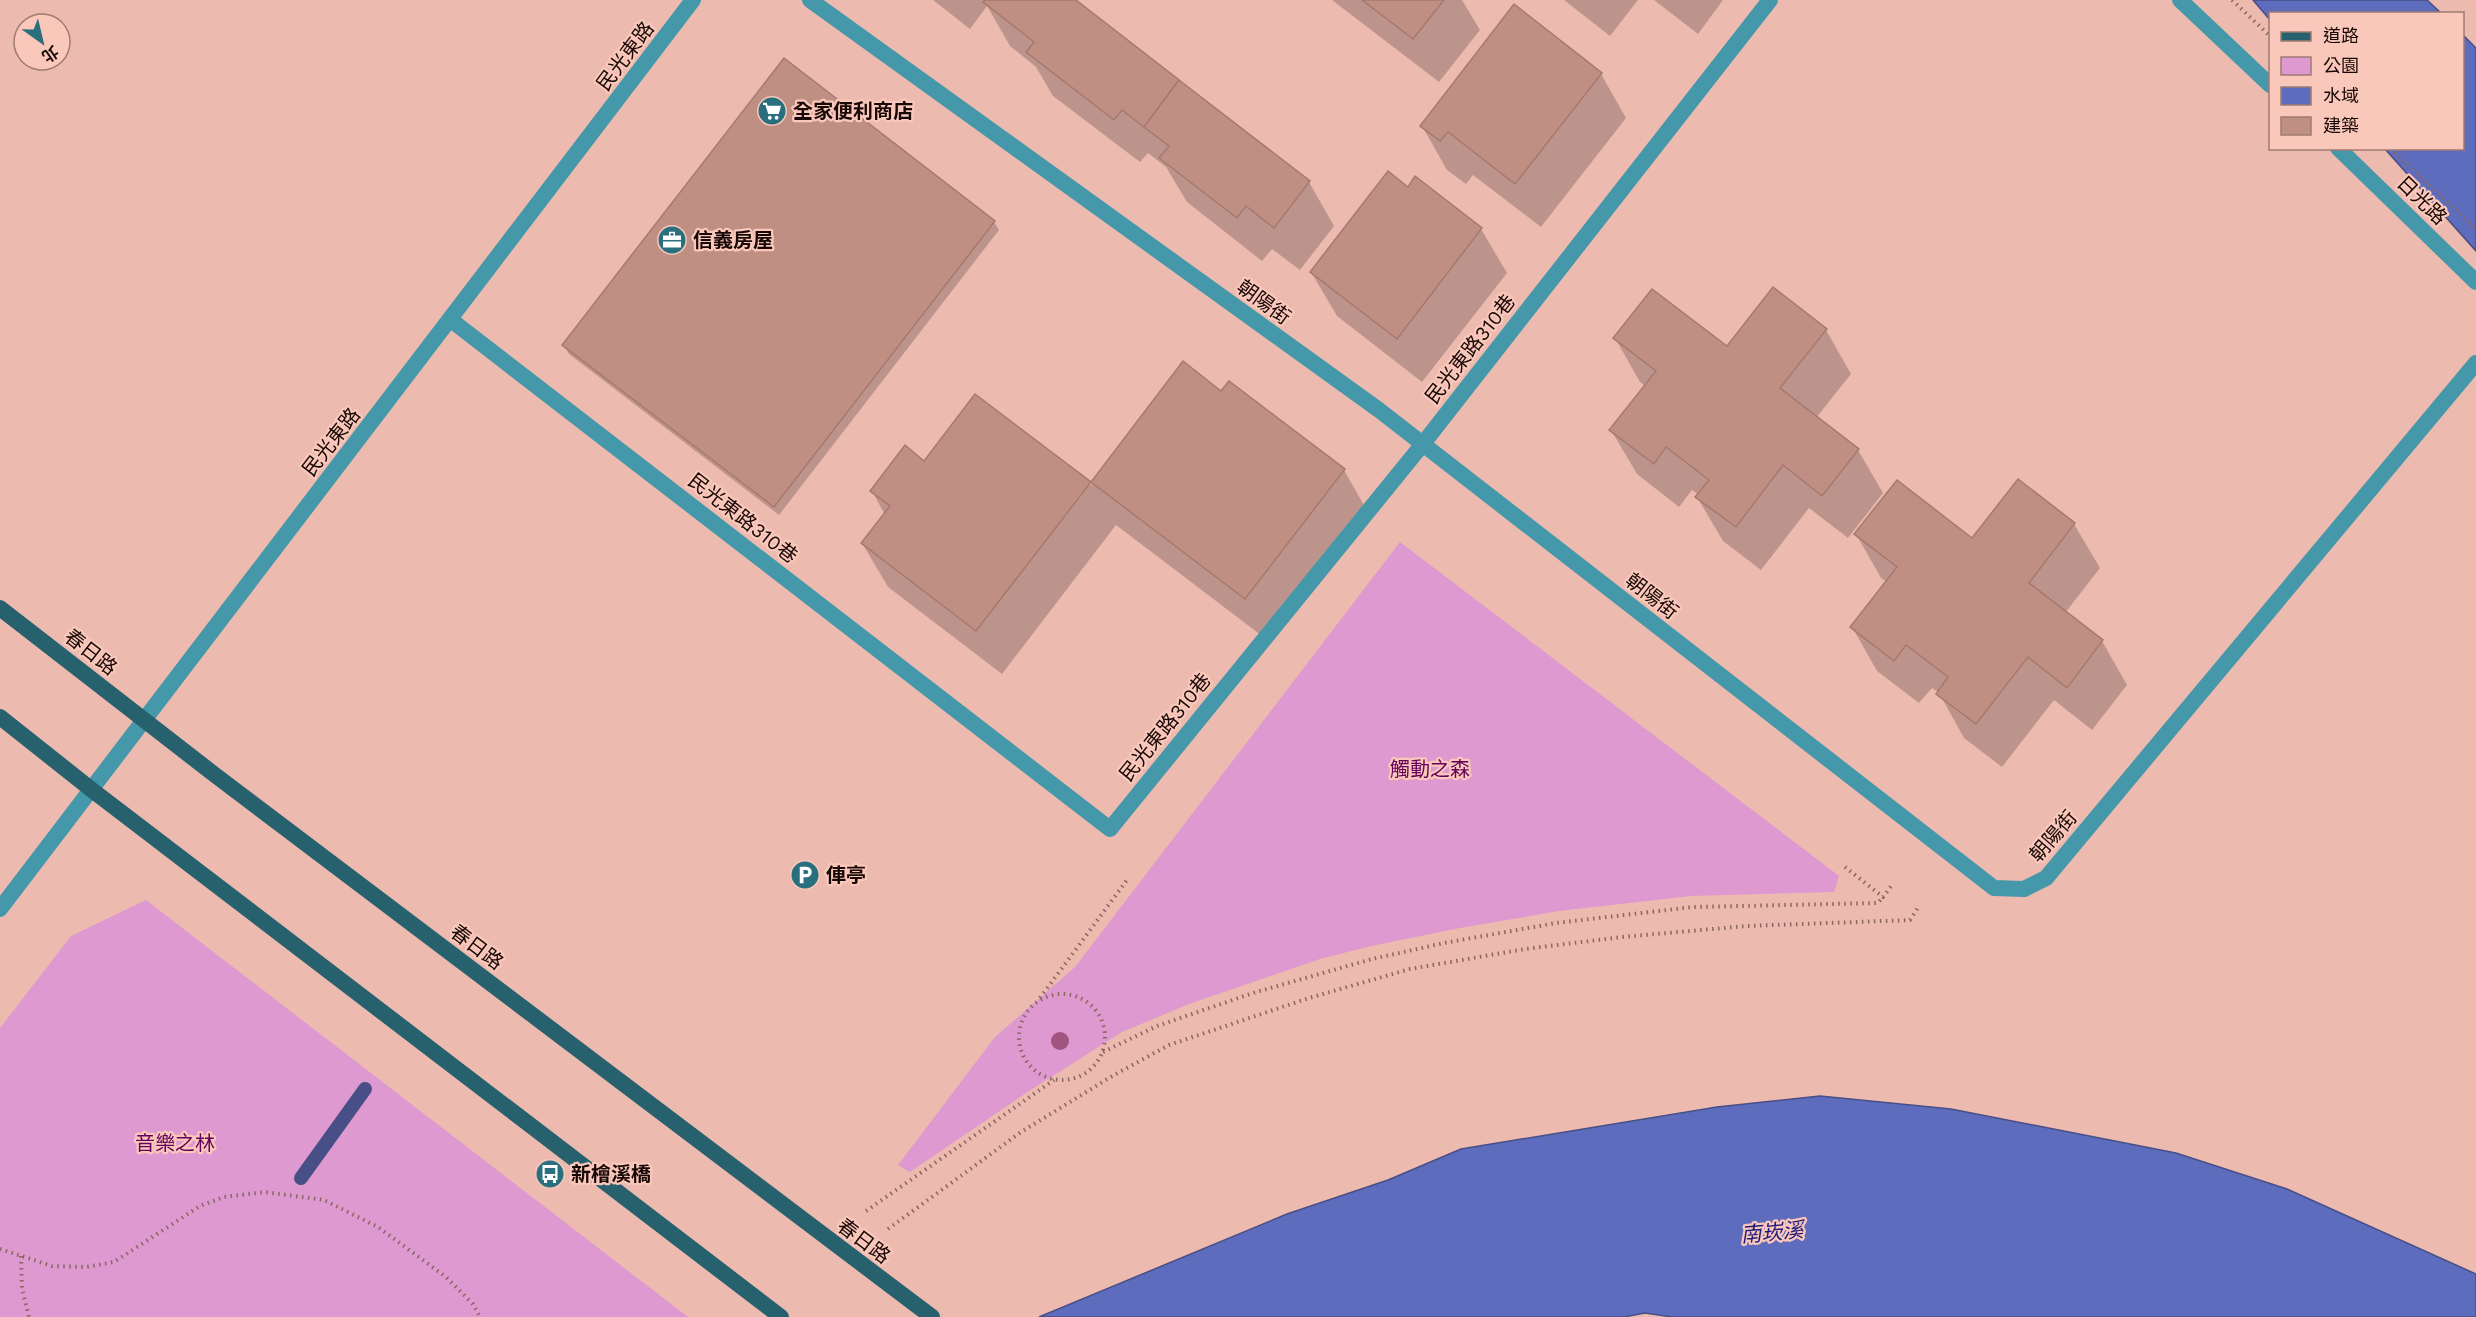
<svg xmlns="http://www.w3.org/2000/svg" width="2476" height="1317" font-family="'Work Sans','Noto Sans TC',sans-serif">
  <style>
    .green { fill: #dd99d0 }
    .water { fill: #5d6cbd; stroke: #484e86; stroke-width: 1.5 }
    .shadow { fill: #0003 }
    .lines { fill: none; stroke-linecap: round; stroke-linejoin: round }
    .stream { stroke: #484e86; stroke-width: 14 }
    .building { fill: #bf8f84; stroke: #a7796e; stroke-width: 1.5 }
    .path { stroke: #8a6760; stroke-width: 4; stroke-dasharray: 1.5 4.5; stroke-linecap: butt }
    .minor { stroke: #4598a9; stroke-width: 16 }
    .primary { stroke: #26616d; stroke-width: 16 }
    .tree { fill: #a25481 }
    .labels { text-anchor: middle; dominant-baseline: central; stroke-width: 4.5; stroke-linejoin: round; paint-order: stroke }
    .street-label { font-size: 20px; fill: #180805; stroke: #fac7bb }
    .poi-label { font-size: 20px; font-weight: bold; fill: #180805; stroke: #fac7bb; text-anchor: start }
    .park-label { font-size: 20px; fill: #65005b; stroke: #fac7bb }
    .water-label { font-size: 21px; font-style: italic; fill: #1d1b7c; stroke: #fac7bb }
  </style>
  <rect width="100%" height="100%" fill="#edbaaf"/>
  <!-- green -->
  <g class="green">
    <polygon points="1400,542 1839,876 1834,892 1691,896 1559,911 1460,928 1371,946 1320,959 1189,1004 1122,1032 1026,1093 910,1172 898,1165 995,1037 1075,967"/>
    <polygon points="146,900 688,1317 0,1317 0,1028 71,936"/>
  </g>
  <!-- water -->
  <g class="water">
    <polygon points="2253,0 2427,0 2441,13 2270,14 2270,20"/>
    <polygon points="2463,35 2476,48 2476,251 2385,149 2462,148"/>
    <polygon points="1820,1096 1951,1109 2176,1153 2287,1189 2476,1274 2476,1317 1672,1317 1645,1313 1624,1317 1039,1317 1287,1214 1388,1180 1461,1149 1717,1107"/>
  </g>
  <!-- shadow -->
  <g class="shadow">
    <polygon points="933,0 1073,0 1309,182 1334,226 1300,270 1272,249 1262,261 1187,202 1166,167 1148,153 1140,162 1053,96 1036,67 1010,46 987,6 970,29"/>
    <polygon points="1332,0 1462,0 1480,30 1439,82"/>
    <polygon points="1564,0 1638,0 1610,36"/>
    <polygon points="1654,0 1723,0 1698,34"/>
    <polygon points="1601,74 1626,118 1541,227 1473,175 1466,184 1447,170 1422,126"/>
    <polygon points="994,222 999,230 779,515 569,354 564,345"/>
    <polygon points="1481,229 1507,273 1422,382 1337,316 1311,272"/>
    <polygon points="1826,330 1851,374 1816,418 1858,450 1883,493 1848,538 1809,508 1761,570 1723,541 1697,497 1699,495 1692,490 1679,507 1637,474 1611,430 1645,386 1640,382 1615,338 1727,348"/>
    <polygon points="1184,364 1221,393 1344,470 1369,514 1270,642 1116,525 1002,674 888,587 862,543 885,515 872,491 925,463 976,396 1091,485"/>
    <polygon points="2018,481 2074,524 2100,568 2065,613 2102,641 2127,685 2092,730 2054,700 2002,767 1964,738 1939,693 1932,688 1919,703 1877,671 1852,627 1887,582 1881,578 1856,534 1972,540"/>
  </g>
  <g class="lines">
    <!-- stream -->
    <polyline class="stream" points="301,1178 365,1089"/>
  </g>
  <!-- building -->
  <g class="building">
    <polygon points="985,0 1076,0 1179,80 1144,127 1122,110 1114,120 1026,52 1034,42 983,2"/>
    <polygon points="1362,0 1444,0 1413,39"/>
    <polygon points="1514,4 1602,73 1515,184 1448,132 1440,141 1420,126"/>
    <polygon points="784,58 995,221 774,507 562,345"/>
    <polygon points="1179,80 1310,181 1274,228 1246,206 1237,218 1159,158 1169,146 1144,127"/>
    <polygon points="1388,171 1408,187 1415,176 1482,228 1397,339 1310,272"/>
    <polygon points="1773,287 1827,329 1780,388 1859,449 1822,496 1783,465 1736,527 1695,497 1709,480 1666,447 1654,464 1609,430 1656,371 1613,338 1652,289 1727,346"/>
    <polygon points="1183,361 1221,391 1229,381 1345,469 1245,599 1091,482"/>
    <polygon points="975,394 1091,482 976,631 861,543 890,506 870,491 905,445 924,461"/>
    <polygon points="2018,479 2075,523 2029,583 2103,640 2067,688 2028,657 1976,724 1936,694 1948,677 1906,645 1894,661 1850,627 1897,567 1854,534 1897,480 1972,538"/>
  </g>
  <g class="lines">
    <!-- path -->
    <g class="path">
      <polyline points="2232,0 2270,36"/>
      <polyline points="2390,148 2476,229"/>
      <polyline points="1845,867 1883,897 1892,885"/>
      <circle cx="1062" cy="1037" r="43"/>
      <polyline points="1040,998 1127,880"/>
      <polyline points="1103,1052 1157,1026 1253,993 1372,959 1444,943 1556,923 1693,907 1878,903 1883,897"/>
      <polyline points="866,1211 1054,1080"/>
      <polyline points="888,1229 1021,1132 1114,1075 1169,1045 1309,998 1410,969 1525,949 1622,937 1747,926 1910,920 1919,906"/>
      <polyline points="0,1249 52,1266 86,1267 114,1262 200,1206 224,1197 265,1192 324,1200 378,1227 446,1277 473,1304 480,1317"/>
      <polyline points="21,1256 22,1289 29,1317"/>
    </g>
    <!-- minor -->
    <g class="minor">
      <polyline points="810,0 1379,410 1994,888 2024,889 2046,878 2476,363"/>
      <polyline points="2180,0 2270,85"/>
      <polyline points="2338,148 2476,282"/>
      <polyline points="451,320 1110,829 1422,445 1770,0"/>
      <polyline points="0,909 693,0"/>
    </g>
    <!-- primary -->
    <g class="primary">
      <polyline points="0,608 215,775 932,1317"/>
      <polyline points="0,717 92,790 781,1317"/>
    </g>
  </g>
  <!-- trees -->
  <circle class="tree" cx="1060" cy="1041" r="9"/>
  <!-- icons -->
  <defs>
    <g id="supermarket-disc" transform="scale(1.5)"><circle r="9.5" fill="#296f7d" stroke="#fac7bb"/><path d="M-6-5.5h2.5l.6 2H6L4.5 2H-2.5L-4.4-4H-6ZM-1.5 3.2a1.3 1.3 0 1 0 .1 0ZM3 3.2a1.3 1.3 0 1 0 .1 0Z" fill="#fff"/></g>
    <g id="office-disc" transform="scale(1.5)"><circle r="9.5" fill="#296f7d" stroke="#fac7bb"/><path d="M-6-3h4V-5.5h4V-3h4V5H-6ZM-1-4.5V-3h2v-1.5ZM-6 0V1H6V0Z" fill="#fff"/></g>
    <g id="parking-disc" transform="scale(1.5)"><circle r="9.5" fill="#296f7d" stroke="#fac7bb"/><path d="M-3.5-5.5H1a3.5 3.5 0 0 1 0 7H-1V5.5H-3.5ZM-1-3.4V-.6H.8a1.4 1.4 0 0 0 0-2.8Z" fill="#fff"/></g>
    <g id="bus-disc" transform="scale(1.5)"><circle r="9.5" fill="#296f7d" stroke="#fac7bb"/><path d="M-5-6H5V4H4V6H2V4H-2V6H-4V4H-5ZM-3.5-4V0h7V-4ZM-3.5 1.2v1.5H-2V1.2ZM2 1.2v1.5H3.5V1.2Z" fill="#fff"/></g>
  </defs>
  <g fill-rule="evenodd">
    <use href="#supermarket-disc" x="772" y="111"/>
    <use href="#office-disc" x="672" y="240"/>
    <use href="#parking-disc" x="805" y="875"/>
    <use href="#bus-disc" x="550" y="1174"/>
  </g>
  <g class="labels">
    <!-- street labels -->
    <g class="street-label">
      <text transform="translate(625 56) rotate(-53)">民光東路</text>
      <text transform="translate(2422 200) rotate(44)">日光路</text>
      <text transform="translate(1264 302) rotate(36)">朝陽街</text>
      <text transform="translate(1470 349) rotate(-52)">民光東路310巷</text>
      <text transform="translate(331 442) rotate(-52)">民光東路</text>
      <text transform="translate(743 518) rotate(38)">民光東路310巷</text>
      <text transform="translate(1652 596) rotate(38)">朝陽街</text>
      <text transform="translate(91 652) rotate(38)">春日路</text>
      <text transform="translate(1165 727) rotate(-51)">民光東路310巷</text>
      <text transform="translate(2053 836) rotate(-49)">朝陽街</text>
      <text transform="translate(477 947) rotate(37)">春日路</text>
      <text transform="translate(864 1241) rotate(37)">春日路</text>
    </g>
    <!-- poi labels -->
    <g class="poi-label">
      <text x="793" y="111">全家便利商店</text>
      <text x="693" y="240">信義房屋</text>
      <text x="826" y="875">俥亭</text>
      <text x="571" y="1174">新檜溪橋</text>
    </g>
    <!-- park labels -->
    <g class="park-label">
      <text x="1430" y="769">觸動之森</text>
      <text x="175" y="1143">音樂之林</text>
    </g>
    <!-- water labels -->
    <g class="water-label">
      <text transform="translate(1772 1232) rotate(-5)">南崁溪</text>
    </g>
  </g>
  <!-- legend -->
  <rect x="2269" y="12" width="195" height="138" fill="#fac7bb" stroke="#a07b72" stroke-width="1.5"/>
  <rect x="2281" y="32" width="30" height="9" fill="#26616d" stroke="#a07b72" stroke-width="1.5"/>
  <text x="2323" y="42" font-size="18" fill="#180805">道路</text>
  <rect x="2281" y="57" width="30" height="18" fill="#dd99d0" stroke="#a07b72" stroke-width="1.5"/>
  <text x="2323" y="72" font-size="18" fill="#180805">公園</text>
  <rect x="2281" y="87" width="30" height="18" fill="#5d6cbd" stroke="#a07b72" stroke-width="1.5"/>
  <text x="2323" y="102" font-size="18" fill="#180805">水域</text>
  <rect x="2281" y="117" width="30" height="18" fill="#bf8f84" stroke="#a07b72" stroke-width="1.5"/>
  <text x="2323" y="132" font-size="18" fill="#180805">建築</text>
  <!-- north arrow -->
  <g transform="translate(42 42) rotate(146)"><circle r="28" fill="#fac7bb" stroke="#a07b72" stroke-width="1.5"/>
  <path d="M0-4.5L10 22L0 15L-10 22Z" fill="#296f7d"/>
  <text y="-9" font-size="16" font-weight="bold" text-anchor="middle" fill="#180805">北</text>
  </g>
</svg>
